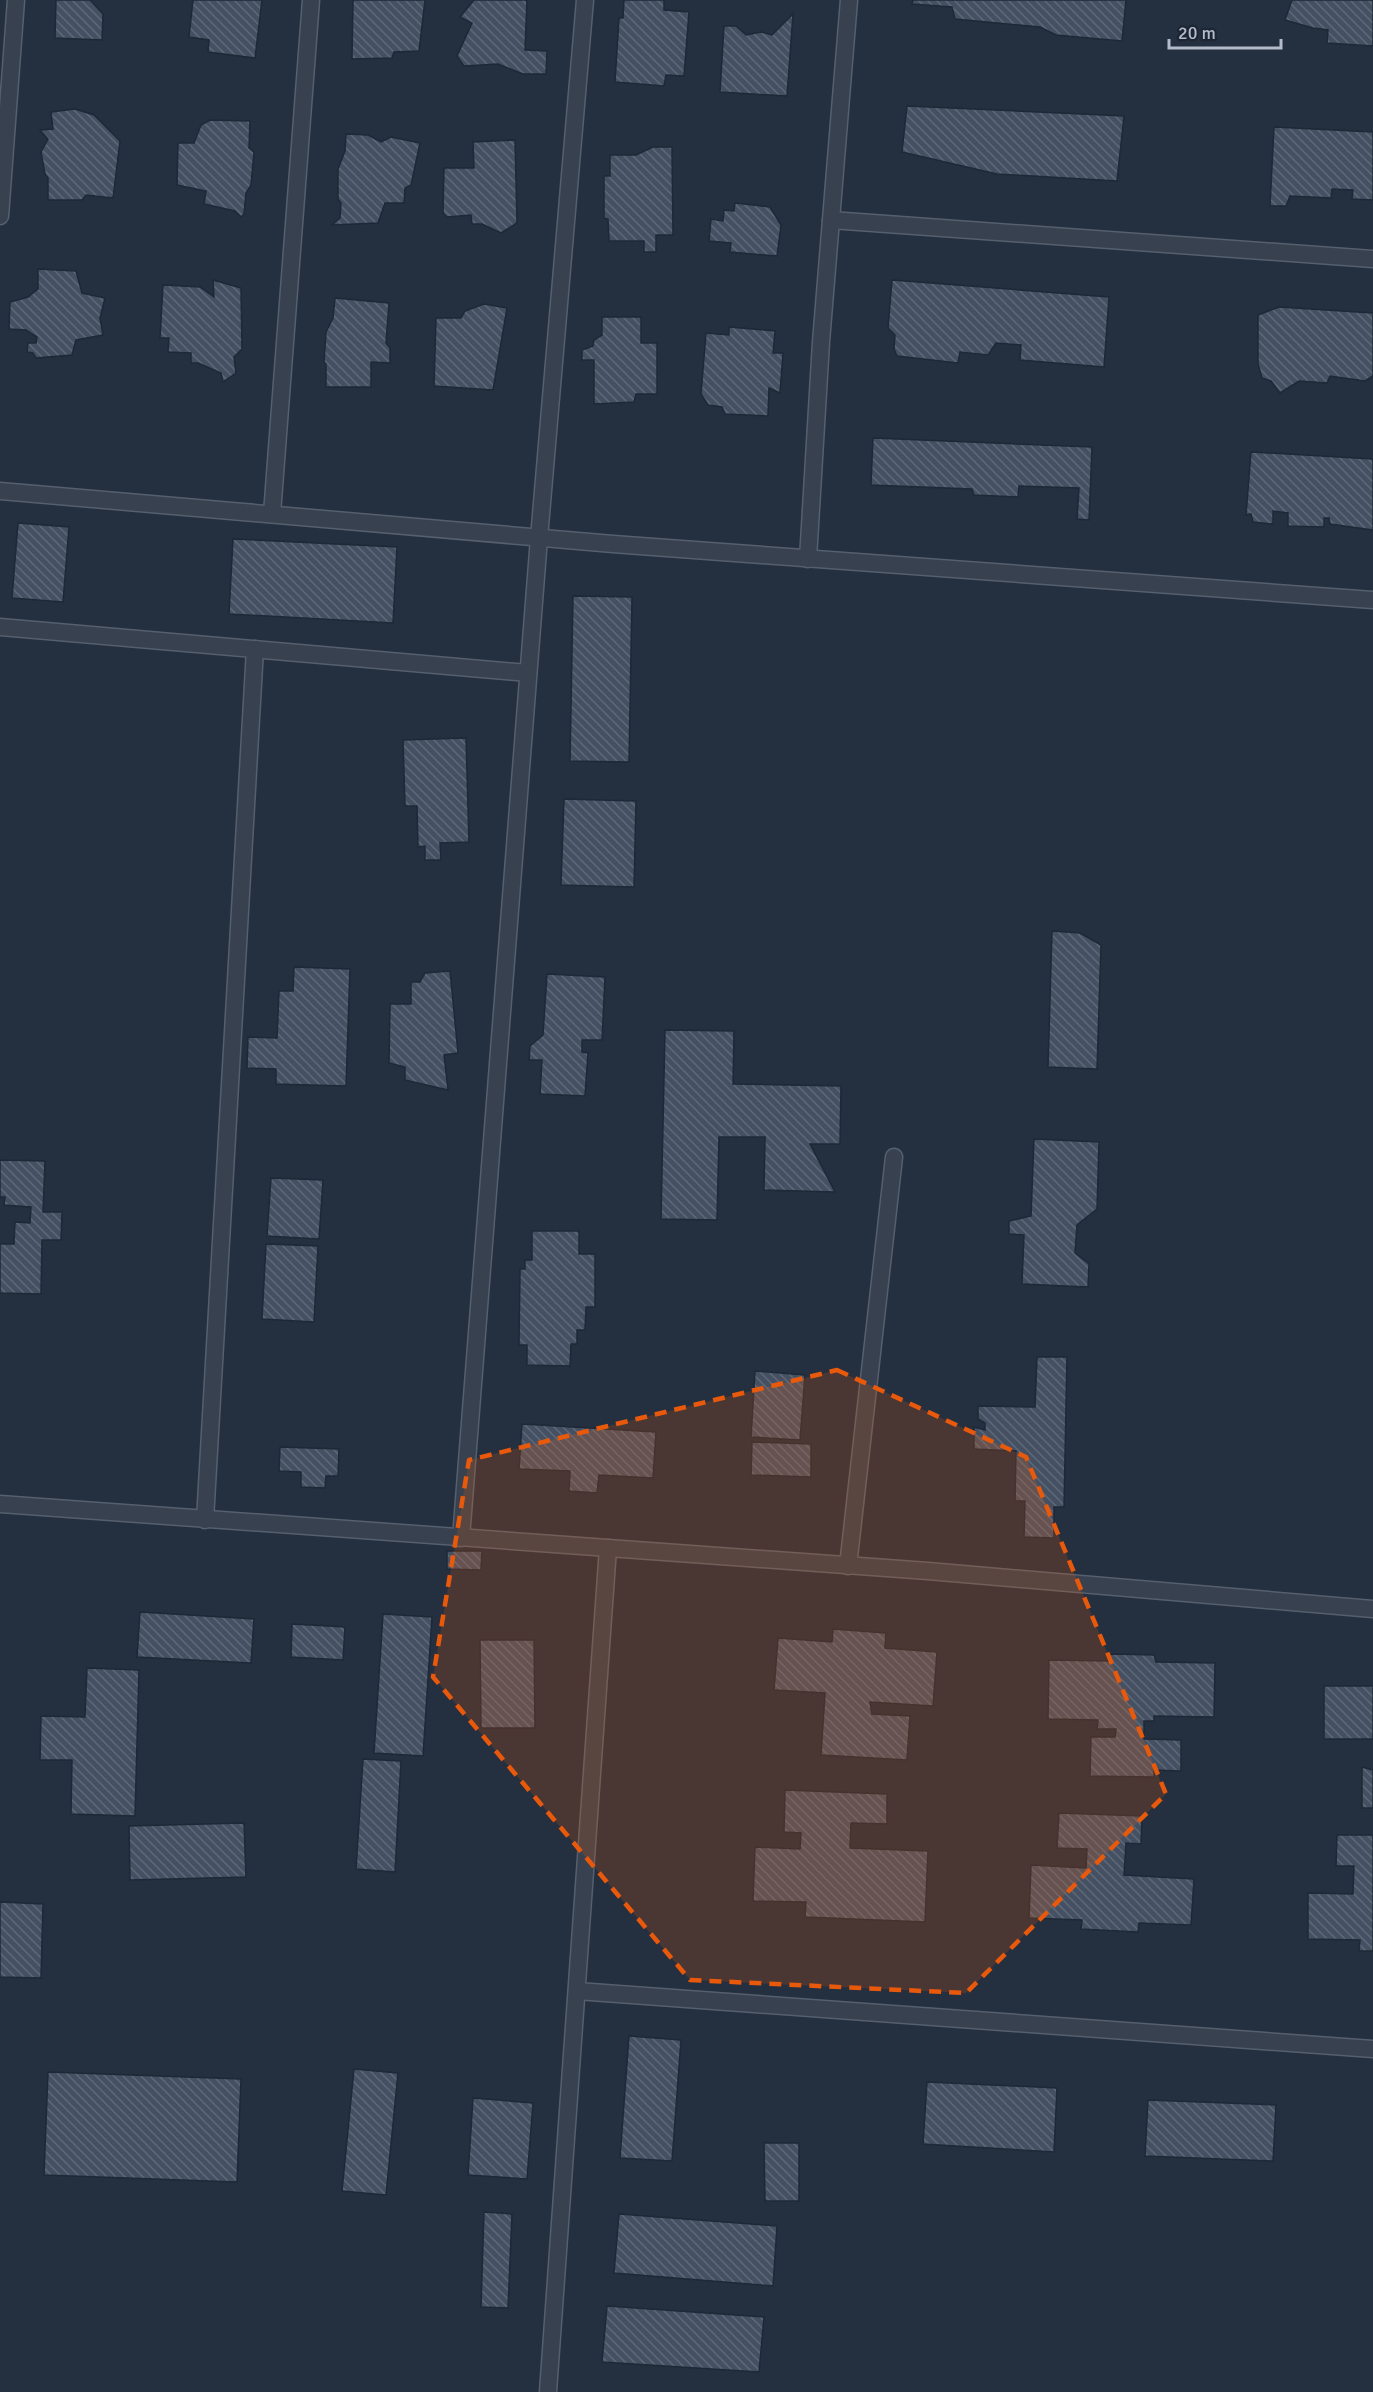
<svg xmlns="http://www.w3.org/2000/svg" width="1373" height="2392" font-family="Signika,sans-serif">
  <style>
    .building { fill: url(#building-back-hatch); stroke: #1f2836; stroke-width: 1.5 }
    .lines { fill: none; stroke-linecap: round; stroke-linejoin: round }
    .service-casing { stroke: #565f6d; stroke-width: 19 }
    .service { stroke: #38414f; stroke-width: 16 }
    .marked { fill: #e8590c; fill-opacity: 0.2; stroke: #e8590c; stroke-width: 4.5; stroke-dasharray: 12 8; stroke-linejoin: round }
  </style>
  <defs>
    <pattern id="building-back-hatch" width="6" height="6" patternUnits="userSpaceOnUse" patternTransform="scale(1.5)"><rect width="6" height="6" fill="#455163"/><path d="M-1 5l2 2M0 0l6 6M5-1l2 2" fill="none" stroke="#5d6878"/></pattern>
  </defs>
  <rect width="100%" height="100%" fill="#242f3f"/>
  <!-- building -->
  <g class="building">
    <polygon points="56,0 90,0 103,14 102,40 55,38"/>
    <polygon points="193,0 262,0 255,58 208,52 209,40 189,37"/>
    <polygon points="353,0 425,0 419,51 394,52 392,58 352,59"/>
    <polygon points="474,0 527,0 525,50 547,51 546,74 523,74 498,64 464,66 457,56 472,23 460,17"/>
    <polygon points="624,0 664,0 664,10 689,12 684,76 666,75 664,86 615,82 619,18 623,18"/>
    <polygon points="913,0 1126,0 1122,41 1056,35 1040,27 955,19 952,7 912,4"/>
    <polygon points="1292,0 1373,0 1373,46 1327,43 1328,30 1313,28 1285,20"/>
    <polygon points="793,14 787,96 720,92 724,26 736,26 746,35 761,32 772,35"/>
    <polygon points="907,106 1124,116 1117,181 997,174 902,152"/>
    <polygon points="75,109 94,115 120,141 113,198 86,195 82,200 48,200 48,178 45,174 41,152 48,139 40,130 53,129 51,112"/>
    <polygon points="210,120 250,121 249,148 254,152 251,185 246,193 244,214 241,217 235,211 204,204 206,191 177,185 178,143 194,143 201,125"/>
    <polygon points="1274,127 1373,132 1373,200 1352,199 1353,190 1332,189 1331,198 1290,196 1286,206 1270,206"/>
    <polygon points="346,134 368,135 381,142 391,137 420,143 411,185 405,188 404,203 385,203 378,223 332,225 340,218 341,203 338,199 338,169 345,151"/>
    <polygon points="515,140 517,223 501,233 482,224 472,224 471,215 447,217 443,213 444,168 474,168 473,142"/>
    <polygon points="653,147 672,147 673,235 656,235 656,252 644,252 644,241 609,241 608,219 604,218 604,176 610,176 610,155 636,155"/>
    <polygon points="735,203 770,207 781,225 777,256 730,252 731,243 709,241 711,219 723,221 724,210 734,211"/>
    <polygon points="38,269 76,271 82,293 105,298 100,318 103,335 76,340 72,355 36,358 33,353 27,352 28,343 36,343 37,337 26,330 9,329 10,302 28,297 38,289"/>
    <polygon points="213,280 241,288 242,349 234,357 236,373 223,382 221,373 198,363 191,363 191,353 168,352 169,338 160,338 163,285 200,287 214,297"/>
    <polygon points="892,280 1109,297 1104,367 1020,360 1021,345 996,343 988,355 960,352 958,363 897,356 894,349 895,335 888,328"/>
    <polygon points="335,298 389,303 386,343 390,348 390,363 371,362 371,387 326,387 326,364 324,362 326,332 333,318"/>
    <polygon points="484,304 507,308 493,390 434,386 436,318 461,318 465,311"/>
    <polygon points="1279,307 1373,313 1373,376 1365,381 1330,376 1327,383 1299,381 1280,393 1271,381 1262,378 1258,364 1258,315"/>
    <polygon points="602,317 641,317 641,343 657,343 657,394 636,394 634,402 594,404 594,360 582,360 582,350 593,346 594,340 602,335"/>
    <polygon points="729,327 775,331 773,353 783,353 780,393 769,388 768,416 725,414 722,407 708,405 701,394 706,333 729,335"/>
    <polygon points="873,438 1092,447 1089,520 1077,519 1079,488 1019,486 1018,497 974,495 972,489 871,485"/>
    <polygon points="1251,452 1373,459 1373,530 1330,524 1329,518 1324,518 1324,527 1288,526 1288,513 1273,511 1273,524 1253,522 1251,514 1246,515"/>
    <polygon points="18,523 69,527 63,602 12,598"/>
    <polygon points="233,539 397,547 393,623 229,614"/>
    <polygon points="573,596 632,597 629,762 570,761"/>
    <polygon points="466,738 469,842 440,843 441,860 425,860 425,846 418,847 417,806 405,806 403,740"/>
    <polygon points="564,799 636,801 634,887 561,885"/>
    <polygon points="1052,931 1080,933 1101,945 1097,1069 1048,1067"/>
    <polygon points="294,967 350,969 346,1086 276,1084 276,1069 247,1068 248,1037 277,1038 279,991 293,991"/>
    <polygon points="450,971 458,1053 444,1055 448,1090 405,1080 405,1067 389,1063 390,1004 411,1004 411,982 420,982 425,973"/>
    <polygon points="547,974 605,977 602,1040 582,1040 582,1052 588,1053 585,1096 540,1094 542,1060 529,1060 530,1046 543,1035"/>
    <polygon points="665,1030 734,1031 733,1084 841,1086 840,1144 810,1144 835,1192 764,1190 765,1137 719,1137 717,1220 661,1219"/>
    <polygon points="1034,1139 1099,1142 1097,1209 1077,1225 1075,1253 1089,1264 1088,1287 1022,1284 1024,1235 1009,1234 1009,1221 1031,1216"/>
    <polygon points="0,1160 45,1161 43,1212 62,1212 61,1240 42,1240 41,1294 0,1293 0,1244 14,1244 15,1222 30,1223 31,1207 4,1205 5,1197 0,1197"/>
    <polygon points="271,1178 323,1180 319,1239 267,1236"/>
    <polygon points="532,1231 579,1231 579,1254 595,1254 595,1307 586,1307 585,1330 577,1330 577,1344 571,1344 570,1366 527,1365 527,1345 519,1345 520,1269 525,1269 525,1260 532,1260"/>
    <polygon points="266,1244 318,1246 314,1322 262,1319"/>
    <polygon points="1037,1357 1067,1357 1064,1507 1054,1507 1054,1538 1024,1537 1025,1501 1015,1501 1016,1451 974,1449 974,1427 985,1430 985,1423 978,1419 978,1406 1035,1407"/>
    <polygon points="755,1371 805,1375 800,1440 751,1437"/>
    <polygon points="522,1424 656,1432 653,1478 599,1475 597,1493 569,1491 570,1471 519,1469"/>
    <polygon points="752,1442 811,1444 811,1477 751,1475"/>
    <polygon points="280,1447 339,1449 338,1476 326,1476 325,1488 301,1487 301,1472 279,1471"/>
    <polygon points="447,1551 482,1551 481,1570 447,1569"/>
    <polygon points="140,1612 254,1619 251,1663 137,1657"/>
    <polygon points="383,1614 432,1617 423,1756 374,1753"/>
    <polygon points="292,1624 345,1627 343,1660 291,1657"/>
    <polygon points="833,1629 886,1633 885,1648 937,1652 933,1706 870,1702 872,1714 910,1716 907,1760 821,1755 825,1693 774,1690 778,1638 832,1642"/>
    <polygon points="480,1640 534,1640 535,1728 481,1728"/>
    <polygon points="1110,1654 1154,1655 1156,1662 1215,1663 1214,1717 1154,1716 1154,1721 1144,1721 1144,1739 1181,1740 1181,1771 1154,1770 1154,1777 1090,1776 1091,1737 1115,1737 1116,1729 1097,1729 1098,1720 1048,1719 1049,1660 1110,1661"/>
    <polygon points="87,1668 139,1670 135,1816 71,1814 72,1760 40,1760 41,1716 85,1717"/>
    <rect x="1324" y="1686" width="49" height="53"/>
    <polygon points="363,1759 401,1761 395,1872 356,1869"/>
    <polygon points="1362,1767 1373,1770 1373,1808 1362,1808"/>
    <polygon points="785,1790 887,1794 887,1824 851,1823 850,1848 928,1851 925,1922 805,1917 806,1902 753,1901 755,1847 800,1849 801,1833 784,1832"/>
    <polygon points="1059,1813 1142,1816 1141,1844 1126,1843 1124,1875 1194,1879 1191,1925 1139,1923 1138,1932 1081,1929 1082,1920 1029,1918 1031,1865 1086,1868 1087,1849 1057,1848"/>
    <polygon points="244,1823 246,1877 130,1880 129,1826"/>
    <polygon points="1337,1835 1373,1835 1373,1951 1359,1951 1360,1940 1308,1939 1308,1893 1353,1894 1354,1866 1336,1866"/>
    <polygon points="0,1902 43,1904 41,1978 0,1977"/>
    <polygon points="629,2036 681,2040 672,2161 620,2158"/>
    <polygon points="354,2069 398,2073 386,2195 342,2191"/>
    <polygon points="48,2072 241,2079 237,2182 44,2175"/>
    <polygon points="927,2082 1057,2088 1054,2152 923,2144"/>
    <polygon points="473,2098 533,2103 527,2179 468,2175"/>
    <polygon points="1148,2100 1276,2105 1273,2161 1145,2156"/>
    <polygon points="764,2143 799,2143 799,2201 765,2201"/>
    <polygon points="484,2212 512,2214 508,2308 481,2307"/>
    <polygon points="619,2214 777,2226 773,2286 614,2273"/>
    <polygon points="607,2306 764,2317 759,2372 602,2362"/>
  </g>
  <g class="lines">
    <!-- service casing -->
    <g class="service-casing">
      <g id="service">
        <polyline points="0,216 16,0"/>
        <polyline points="831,220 1373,259"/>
        <polyline points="0,491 613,544 1373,600"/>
        <polyline points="272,514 311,0"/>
        <polyline points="808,559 821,342 849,0"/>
        <polyline points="0,627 528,673"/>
        <polyline points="0,1504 928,1571 1373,1609"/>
        <polyline points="205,1520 255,649"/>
        <polyline points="461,1538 539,538 585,0"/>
        <polyline points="848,1566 894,1157"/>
        <polyline points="577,1991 1373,2049"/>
        <polyline points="548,2392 608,1548"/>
      </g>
    </g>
    <!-- service -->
    <use href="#service" class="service"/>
  </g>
  <!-- marked area -->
  <path class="marked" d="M837,1370L1026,1457L1166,1794L966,1993L690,1980L433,1677L469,1460Z"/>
  <!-- scale -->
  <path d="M1169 39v9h112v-9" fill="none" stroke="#b4bcca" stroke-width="3"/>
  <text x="1178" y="39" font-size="18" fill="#b4bcca" stroke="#1d2634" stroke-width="4.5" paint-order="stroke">20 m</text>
</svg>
